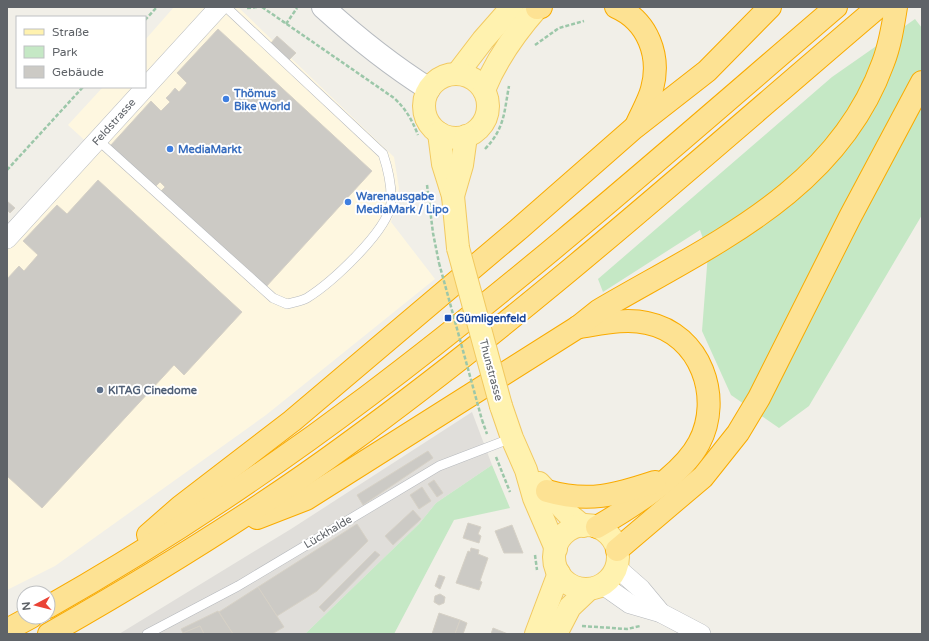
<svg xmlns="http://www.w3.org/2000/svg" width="929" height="641" font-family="'Varela Round',sans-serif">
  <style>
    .commercial { fill: #fef7e0 }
    .industrial { fill: #e0deda }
    .green { fill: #c5e8c5 }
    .building { fill: #cccac5; stroke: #d6d1c6 }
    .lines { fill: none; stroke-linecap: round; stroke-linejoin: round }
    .lane-casing { stroke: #b5b8bc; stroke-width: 10 }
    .street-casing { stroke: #b5b8bc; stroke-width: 20 }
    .secondary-casing { stroke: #b6babf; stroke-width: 24 }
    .primary-casing { stroke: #f2c960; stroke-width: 24 }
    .highway-casing { stroke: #f9ab00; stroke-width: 24 }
    .path { stroke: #9cc7a9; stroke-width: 2.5; stroke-dasharray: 4 2; stroke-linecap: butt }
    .lane { stroke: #fff; stroke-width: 9 }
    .street { stroke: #fff; stroke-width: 19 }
    .secondary { stroke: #fff; stroke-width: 22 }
    .primary { stroke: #fff2af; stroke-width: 22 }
    .highway { stroke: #fde293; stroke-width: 22 }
    .primary-bridge-casing { stroke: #f2c960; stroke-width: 24; stroke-linecap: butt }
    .path-bridge { stroke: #9cc7a9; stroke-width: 2.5; stroke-dasharray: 4 2; stroke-linecap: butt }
    .primary-bridge { stroke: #fff2af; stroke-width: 22 }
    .shop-dot { fill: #3f7fe0; stroke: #fff; stroke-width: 1.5 }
    .transit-dot { fill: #1a4fb4; stroke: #fff; stroke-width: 1.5 }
    .service-dot { fill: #5c6f8a; stroke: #fff; stroke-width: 1.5 }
    .labels { text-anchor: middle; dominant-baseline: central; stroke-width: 4; stroke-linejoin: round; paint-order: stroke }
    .shop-label { font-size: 11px; font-weight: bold; fill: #366cbe; stroke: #fff; text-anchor: start }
    .street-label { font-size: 11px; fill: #5f6368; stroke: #fff }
    .transit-label { font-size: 11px; font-weight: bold; fill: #164399; stroke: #fff; text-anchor: start }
    .service-label { font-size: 11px; font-weight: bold; fill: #4e5e75; stroke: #fff; text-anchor: start }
  </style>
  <rect width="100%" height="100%" fill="#f1efe8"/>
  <!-- commercial -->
  <polygon class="commercial" points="174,7 238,7 394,157 399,188 397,205 391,222 435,279 266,415 55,566 7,590 7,247 92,147 68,125 103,87 145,87 145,40"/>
  <!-- industrial -->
  <polygon class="industrial" points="472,412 492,465 436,503 419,524 305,634 119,634 291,529"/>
  <!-- green -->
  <g class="green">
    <polygon points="915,19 922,28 922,215 809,406 779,428 731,395 702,331 708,253 700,230 603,292 598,279 832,77"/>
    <polygon points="492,465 510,508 454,520 394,634 305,634 419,524 436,503"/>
  </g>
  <!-- building -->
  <g class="building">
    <polygon points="218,29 372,171 265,288 160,192 165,187 160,182 155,187 110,146 151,101 161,111 170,102 166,98 170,94 175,88 179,92 187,83 177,73"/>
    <polygon points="277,36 296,53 289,60 271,43"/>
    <polygon points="98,180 242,312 184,375 174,365 42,508 7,476 7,279 19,266 24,271 38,255 23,241 57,205 67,214"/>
    <polygon points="7,201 15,208 10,213 7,210"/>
    <polygon points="428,451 433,458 363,505 357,495"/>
    <polygon points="434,480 443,493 437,497 428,484"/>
    <polygon points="422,487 431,501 419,509 410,495"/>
    <polygon points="413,510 421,519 393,545 385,536"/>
    <polygon points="468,523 481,527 478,534 481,536 479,543 463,538"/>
    <polygon points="357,524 368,541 317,591 277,616 258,587"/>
    <polygon points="512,525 523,553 504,553 495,531"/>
    <polygon points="471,548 479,550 478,554 488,558 480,581 482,582 479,590 456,583 468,551 470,552"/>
    <polygon points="375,551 380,555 324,612 319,607"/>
    <polygon points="439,575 445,577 440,589 435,586"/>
    <polygon points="258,587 284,627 272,634 233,634 219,612"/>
    <polygon points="440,594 445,597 444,603 439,605 434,602 435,596"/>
    <polygon points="218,611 233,634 204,634 200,626 183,633 181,629"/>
    <polygon points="439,613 460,620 455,634 432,634"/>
    <polygon points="460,620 467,623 463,634 455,634"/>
    <polygon points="200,626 204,634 182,634 183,633"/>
    <polygon points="493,628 508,634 491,634"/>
  </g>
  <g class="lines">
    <!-- lane casing -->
    <g class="lane-casing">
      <g id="lane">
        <path d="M98,140L273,298L287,304C294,302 302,301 307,298C331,283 388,231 391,203C392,186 388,169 383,154L226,7"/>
        <polyline points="147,634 238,586 439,466 512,438"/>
      </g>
    </g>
    <!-- street casing -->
    <g class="street-casing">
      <g id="street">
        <polyline points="7,239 219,7"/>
        <polyline points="616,567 641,589 661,613"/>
        <polyline points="603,585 630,604 661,613 701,634"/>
      </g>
    </g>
    <!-- secondary casing -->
    <g class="secondary-casing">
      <path id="secondary" d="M323,7C356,37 391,65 429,89"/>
    </g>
    <!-- primary casing -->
    <g class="primary-casing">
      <g id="primary">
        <polyline points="457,74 483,40 512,7"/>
        <circle cx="456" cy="106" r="32"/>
        <path d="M484,90C497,58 515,33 538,7"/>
        <polyline points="439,133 443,164 453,196 458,248"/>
        <polyline points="453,196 462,165 466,136"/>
        <polyline points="501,406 512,438 526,470 534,498 556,549"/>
        <polyline points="539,483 567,513 583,526"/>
        <circle cx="586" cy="557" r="32"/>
        <polyline points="536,634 559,573"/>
        <polyline points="556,634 570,607 589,589"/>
      </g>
    </g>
    <!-- highway casing -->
    <g class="highway-casing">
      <g id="highway">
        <path d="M616,7C648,21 661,56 652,89C649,101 641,114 636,126"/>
        <polyline points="537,8 541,7"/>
        <path d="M578,327C600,324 625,318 647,323C701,334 723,398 699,443C682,476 628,509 597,527"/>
        <path d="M547,491C588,503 616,495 655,482"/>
        <path d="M257,518L306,499L578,327L598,311C708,246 836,193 883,63C890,45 893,26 896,7"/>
        <polyline points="148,535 180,507 292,421 520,228 634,128 707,71 770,7"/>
        <polyline points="617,550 703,477 738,433 759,398 850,217 922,82"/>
        <path d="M48,607C159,544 266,473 368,396C530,274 682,139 836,7"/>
        <polyline points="7,630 31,617"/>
        <path d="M49,634C151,576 251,515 345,446C531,311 703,156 878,7"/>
      </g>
    </g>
    <!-- path -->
    <g class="path">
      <path d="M262,7L394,98C406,109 412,120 418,135"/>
      <polyline points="247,8 258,7"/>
      <polyline points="145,20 157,7"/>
      <polyline points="286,24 297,8"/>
      <polyline points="535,45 559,28 584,21"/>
      <path d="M485,149C505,128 504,112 509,86"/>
      <polyline points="7,170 83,87"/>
      <polyline points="427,185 433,233 439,263"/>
      <polyline points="482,420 487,434"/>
      <polyline points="496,457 510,492"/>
      <polyline points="535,555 537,570"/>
      <polyline points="582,626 627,629 640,626"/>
    </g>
    <!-- lane -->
    <use href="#lane" class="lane"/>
    <!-- street -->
    <use href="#street" class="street"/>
    <!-- secondary -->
    <use href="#secondary" class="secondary"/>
    <!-- primary -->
    <use href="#primary" class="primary"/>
    <!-- highway -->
    <use href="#highway" class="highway"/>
    <!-- primary-bridge casing -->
    <g class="primary-bridge-casing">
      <polyline id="primary-bridge" points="458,248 501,406"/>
    </g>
    <!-- path-bridge -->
    <polyline class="path-bridge" points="439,263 482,420"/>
    <!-- primary-bridge -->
    <use href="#primary-bridge" class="primary-bridge"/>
  </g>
  <!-- markers -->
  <g class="shop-dot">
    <circle cx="226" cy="99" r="4"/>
    <circle cx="170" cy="149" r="4"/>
    <circle cx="348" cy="202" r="4"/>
  </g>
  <rect class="transit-dot" x="444" y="314" width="8" height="8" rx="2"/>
  <circle class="service-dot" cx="100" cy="390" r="4"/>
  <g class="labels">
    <!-- shop labels -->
    <g class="shop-label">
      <text x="234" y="93">Thömus<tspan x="234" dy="13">Bike World</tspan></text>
      <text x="178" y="149">MediaMarkt</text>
      <text x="356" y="196">Warenausgabe<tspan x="356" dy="13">MediaMark / Lipo</tspan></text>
    </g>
    <!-- street labels -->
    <g class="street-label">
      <text transform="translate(114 122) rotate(-48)">Feldstrasse</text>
      <text transform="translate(491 370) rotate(75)">Thunstrasse</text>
      <text transform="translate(328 532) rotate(-31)">Lückhalde</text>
    </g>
    <!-- transit labels -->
    <g class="transit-label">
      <text x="456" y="318">Gümligenfeld</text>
    </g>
    <!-- service labels -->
    <g class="service-label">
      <text x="108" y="390">KITAG Cinedome</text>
    </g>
  </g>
  <!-- border -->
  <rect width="929" height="641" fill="none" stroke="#5f6368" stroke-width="16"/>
  <!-- legend -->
  <rect x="16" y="16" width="130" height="72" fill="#ffffff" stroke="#bfc1c3"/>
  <rect x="24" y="29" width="20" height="6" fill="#fff2af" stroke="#bfc1c3"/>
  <text x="52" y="36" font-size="12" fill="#5f6368">Straße</text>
  <rect x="24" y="46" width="20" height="12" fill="#c5e8c5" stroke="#bfc1c3"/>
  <text x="52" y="56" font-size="12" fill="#5f6368">Park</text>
  <rect x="24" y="66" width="20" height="12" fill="#cccac5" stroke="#bfc1c3"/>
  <text x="52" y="76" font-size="12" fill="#5f6368">Gebäude</text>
  <!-- north arrow -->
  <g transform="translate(36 605) rotate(263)"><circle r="19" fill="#ffffff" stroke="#bfc1c3"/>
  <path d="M0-3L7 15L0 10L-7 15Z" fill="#ea4335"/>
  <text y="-6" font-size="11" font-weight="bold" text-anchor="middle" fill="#5f6368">N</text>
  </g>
</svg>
